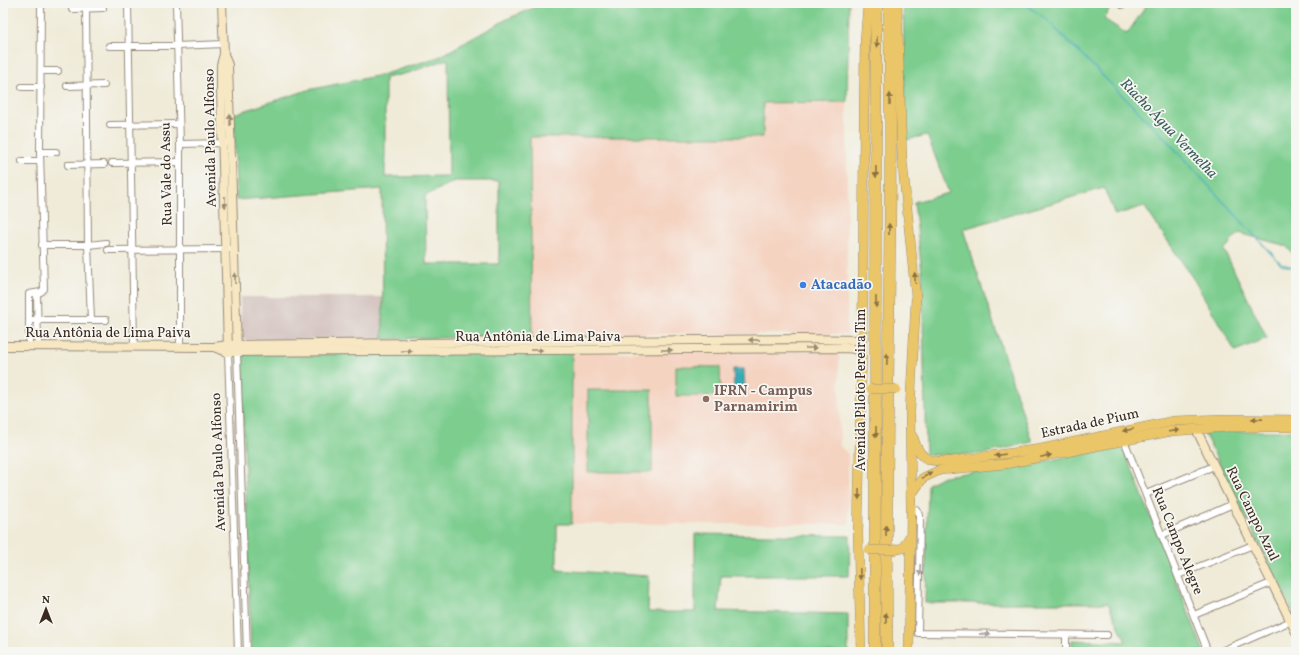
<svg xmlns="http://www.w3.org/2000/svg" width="1299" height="655" font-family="Vollkorn,serif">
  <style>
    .built { fill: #f5d3c1 }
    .industrial { fill: #d1c0bc }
    .green { fill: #7bcd8e; stroke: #5b7c56; fill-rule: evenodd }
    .water { fill: #39aab6; stroke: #3a6a6a }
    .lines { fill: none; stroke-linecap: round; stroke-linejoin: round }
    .stream { stroke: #39aab6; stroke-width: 1.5 }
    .street-casing { stroke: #968a7b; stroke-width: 8 }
    .secondary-casing { stroke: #968a7b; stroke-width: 10 }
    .primary-casing { stroke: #968a7b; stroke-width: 10 }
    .highway-casing { stroke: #968a7b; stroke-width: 12 }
    .street { stroke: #fff; stroke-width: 6 }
    .secondary { stroke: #f7e8c3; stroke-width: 8 }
    .primary { stroke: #ebc669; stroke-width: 9 }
    .highway { stroke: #ebc669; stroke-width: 11 }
    .primary-bridge-casing { stroke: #968a7b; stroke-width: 10; stroke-linecap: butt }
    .primary-bridge { stroke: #ebc669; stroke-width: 9 }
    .oneway { fill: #8a7040 }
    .oneway2 { fill: #998970 }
    .oneway3 { fill: #a79f9a }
    .shop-dot { fill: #3f7fe0; stroke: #f6f6f2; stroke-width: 1.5 }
    .education-dot { fill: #8d6e63; stroke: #f6f6f2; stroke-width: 1.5 }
    .labels { text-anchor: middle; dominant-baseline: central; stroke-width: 3.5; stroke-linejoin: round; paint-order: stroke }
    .street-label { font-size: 14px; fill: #3b2a1e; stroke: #f6f6f2 }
    .shop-label { font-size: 14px; font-weight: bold; fill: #366cbe; stroke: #f6f6f2; text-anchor: start }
    .education-label { font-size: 14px; font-weight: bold; fill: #785e54; stroke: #f6f6f2; text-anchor: start }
    .water-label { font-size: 15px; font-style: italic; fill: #3a5d5b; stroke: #f6f6f2 }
  </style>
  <rect width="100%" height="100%" fill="#f6f6f2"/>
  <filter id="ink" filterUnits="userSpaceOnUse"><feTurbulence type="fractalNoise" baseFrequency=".025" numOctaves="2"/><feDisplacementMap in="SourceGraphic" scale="8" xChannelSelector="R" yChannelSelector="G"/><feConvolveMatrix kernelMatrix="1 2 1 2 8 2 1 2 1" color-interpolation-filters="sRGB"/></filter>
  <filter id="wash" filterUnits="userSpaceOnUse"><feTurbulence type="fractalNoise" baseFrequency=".012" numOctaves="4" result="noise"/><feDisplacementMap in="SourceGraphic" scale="16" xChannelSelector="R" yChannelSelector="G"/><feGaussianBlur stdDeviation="0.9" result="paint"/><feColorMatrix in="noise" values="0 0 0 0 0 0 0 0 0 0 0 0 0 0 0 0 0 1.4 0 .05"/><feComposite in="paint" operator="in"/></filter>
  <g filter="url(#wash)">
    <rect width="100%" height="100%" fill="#f0ebd8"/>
    <!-- built -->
    <g class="built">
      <polygon points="847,102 847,334 567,334 532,336 529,137 762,137 763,103"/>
      <polygon points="839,351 840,446 848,454 849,524 572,524 572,352"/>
    </g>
    <!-- industrial -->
    <polygon class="industrial" points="240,297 383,297 383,339 241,340"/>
    <!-- green -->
    <g class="green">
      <path d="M545,3H849L847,102L763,103V137H530L532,336L383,339L382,189L236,200L234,114L308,90L381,75L439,57L507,19ZM448,59L449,176L385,177V78L408,73ZM455,181H499V264H426L425,196Z"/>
      <polygon points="903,3 1113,3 1104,19 1127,34 1148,3 1296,3 1296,257 1286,246 1239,233 1224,250 1267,338 1235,351 1194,280 1144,206 1115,215 1104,188 963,229 1032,442 983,454 926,455 922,273 914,202 949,193 927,135 906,140"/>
      <polygon points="572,352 572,524 557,524 557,570 649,576 648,612 695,612 695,534 850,536 849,576 721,576 718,611 848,614 848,652 251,652 241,354"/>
      <polygon points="676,366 720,367 721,396 676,396"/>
      <rect x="588" y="390" width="64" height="82"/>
      <polygon points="1203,431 1295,431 1296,433 1296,618"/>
      <polygon points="1113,447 1121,448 1126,454 1204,652 1072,652 1072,640 1126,642 1108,603 925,603 928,484 944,476 1041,462"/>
    </g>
    <!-- water -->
    <polygon class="water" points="733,369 744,369 745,390 734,390"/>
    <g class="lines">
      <!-- stream -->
      <polyline class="stream" points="1023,3 1045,18 1159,132 1281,264 1296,268"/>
    </g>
  </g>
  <g filter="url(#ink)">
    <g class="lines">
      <!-- street casing -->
      <g class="street-casing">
        <g id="street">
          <polyline points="86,3 88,245 91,320"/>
          <polyline points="128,3 134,346"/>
          <polyline points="176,3 180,144 180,346"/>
          <polyline points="1120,3 1122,5"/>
          <polyline points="72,9 103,8"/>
          <polyline points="109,46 176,46 224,44"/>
          <polyline points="41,71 58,71"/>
          <polyline points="67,86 104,85"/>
          <polyline points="22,87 41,87"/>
          <polyline points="110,125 179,124"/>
          <polyline points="180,144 226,143"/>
          <polyline points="40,152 56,152"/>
          <polyline points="22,161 40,161"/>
          <polyline points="112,163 179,162"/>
          <polyline points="68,165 104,164"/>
          <polyline points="42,245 88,245 106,243"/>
          <polyline points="108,250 229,249"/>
          <polyline points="37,293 38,346"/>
          <polyline points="29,320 106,320"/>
          <polyline points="29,346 29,294 41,292 44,289 40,152 41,3"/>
          <polyline points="228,352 238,652"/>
          <polyline points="237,352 247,652"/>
          <polyline points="1124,440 1208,652"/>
          <polyline points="1146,494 1214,466"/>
          <polyline points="911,510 917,510 920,515 918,633 1107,635"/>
          <polyline points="1162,535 1233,504"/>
          <polyline points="1178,575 1253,545"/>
          <polyline points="1194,615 1271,583"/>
          <polyline points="1066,635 1066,652"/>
          <polyline points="1219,652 1291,621"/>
        </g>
      </g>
      <!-- secondary casing -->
      <g class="secondary-casing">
        <g id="secondary">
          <polyline points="222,3 224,54 221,65 221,90 228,350"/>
          <polyline points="224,54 228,65 237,350"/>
          <polyline points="3,346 214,347 228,345 805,339 856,340 861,337"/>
          <polyline points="216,348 228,352 846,348 855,349 862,355"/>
          <polyline points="1196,429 1296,632"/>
        </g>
      </g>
      <!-- primary casing -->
      <g class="primary-casing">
        <g id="primary">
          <polyline points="897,3 902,158 916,298 910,411 911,510 909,652"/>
          <path d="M913,437C920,461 929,462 952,461L1041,449L1174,421L1222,419L1296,420"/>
          <polyline points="911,495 923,478 940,470 1005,464 1172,431 1227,427 1296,427"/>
          <polyline points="893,550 903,548 910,536"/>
          <polyline points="861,652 858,535 863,292 864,114 865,40 868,3"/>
        </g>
      </g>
      <!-- highway casing -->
      <g class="highway-casing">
        <g id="highway">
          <polyline points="875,652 876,3"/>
          <path d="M887,652C884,436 894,219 889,3"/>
        </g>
      </g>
      <!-- street -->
      <use href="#street" class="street"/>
      <!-- secondary -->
      <use href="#secondary" class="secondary"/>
      <!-- primary -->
      <use href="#primary" class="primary"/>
      <!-- highway -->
      <use href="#highway" class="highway"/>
      <!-- primary-bridge casing -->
      <g class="primary-bridge-casing">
        <g id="primary-bridge">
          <polyline points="871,389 896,389"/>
          <polyline points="869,550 893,550"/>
        </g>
      </g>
      <!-- primary-bridge -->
      <use href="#primary-bridge" class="primary-bridge"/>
    </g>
    <!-- one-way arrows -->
    <defs><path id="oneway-solid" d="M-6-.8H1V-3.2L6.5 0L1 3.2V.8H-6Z"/></defs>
    <g class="oneway">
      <use href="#oneway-solid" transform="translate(877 42) rotate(90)"/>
      <use href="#oneway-solid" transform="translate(890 99) rotate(-90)"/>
      <use href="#oneway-solid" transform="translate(876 172) rotate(89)"/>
      <use href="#oneway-solid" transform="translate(889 229) rotate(-89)"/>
      <use href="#oneway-solid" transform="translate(915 278) rotate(-94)"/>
      <use href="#oneway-solid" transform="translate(876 302) rotate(90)"/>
      <use href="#oneway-solid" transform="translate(887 359) rotate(-89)"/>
      <use href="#oneway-solid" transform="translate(1257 419) rotate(-179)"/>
      <use href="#oneway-solid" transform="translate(1128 430) rotate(168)"/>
      <use href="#oneway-solid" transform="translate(1174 431) rotate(-7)"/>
      <use href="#oneway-solid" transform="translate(876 432) rotate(91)"/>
      <use href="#oneway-solid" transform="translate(1000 455) rotate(171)"/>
      <use href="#oneway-solid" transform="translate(1046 456) rotate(-12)"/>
      <use href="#oneway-solid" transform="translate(927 475) rotate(-33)"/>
      <use href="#oneway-solid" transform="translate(859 494) rotate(91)"/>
      <use href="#oneway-solid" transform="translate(886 531) rotate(-90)"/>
      <use href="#oneway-solid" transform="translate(860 574) rotate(88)"/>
      <use href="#oneway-solid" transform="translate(886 618) rotate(-91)"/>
    </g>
    <g class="oneway2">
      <use href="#oneway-solid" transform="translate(230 120) rotate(-92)"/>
      <use href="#oneway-solid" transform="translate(225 202) rotate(88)"/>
      <use href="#oneway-solid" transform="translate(235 278) rotate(-92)"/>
      <use href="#oneway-solid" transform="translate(754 340) rotate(179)"/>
      <use href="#oneway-solid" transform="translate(811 348)"/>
      <use href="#oneway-solid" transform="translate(537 350)"/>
      <use href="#oneway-solid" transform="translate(667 350)"/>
      <use href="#oneway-solid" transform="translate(407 351)"/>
    </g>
    <g class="oneway3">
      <use href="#oneway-solid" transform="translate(920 570) rotate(92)"/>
      <use href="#oneway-solid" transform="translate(985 634) rotate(1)"/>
    </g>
  </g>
  <!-- markers -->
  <circle class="shop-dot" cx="803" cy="285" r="4"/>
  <circle class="education-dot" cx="706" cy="399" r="4"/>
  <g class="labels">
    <!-- street labels -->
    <g class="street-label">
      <text transform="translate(211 138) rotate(-91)">Avenida Paulo Alfonso</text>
      <text transform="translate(167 174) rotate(-91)">Rua Vale do Assu</text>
      <text x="108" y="333">Rua Antônia de Lima Paiva</text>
      <text x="538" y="337">Rua Antônia de Lima Paiva</text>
      <text transform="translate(861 390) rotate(-90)">Avenida Piloto Pereira Tim</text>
      <text transform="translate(1090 424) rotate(-12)">Estrada de Pium</text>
      <text transform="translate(219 462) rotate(-92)">Avenida Paulo Alfonso</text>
      <text transform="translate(1252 514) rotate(64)">Rua Campo Azul</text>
      <text transform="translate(1177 541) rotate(68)">Rua Campo Alegre</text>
    </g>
    <!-- shop labels -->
    <g class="shop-label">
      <text x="811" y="285">Atacadão</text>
    </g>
    <!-- education labels -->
    <g class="education-label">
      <text x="714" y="391">IFRN - Campus<tspan x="714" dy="16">Parnamirim</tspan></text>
    </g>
    <!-- water labels -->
    <g class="water-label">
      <text transform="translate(1168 129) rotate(46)">Riacho Água Vermelha</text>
    </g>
  </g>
  <!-- margin -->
  <rect width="1299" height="655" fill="none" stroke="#f6f6f2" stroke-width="16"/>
  <!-- north arrow -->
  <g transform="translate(46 609)" stroke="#f6f6f2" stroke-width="3" paint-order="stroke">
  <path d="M0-3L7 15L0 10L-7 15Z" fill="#3b2a1e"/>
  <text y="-6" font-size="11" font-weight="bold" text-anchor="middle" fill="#3b2a1e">N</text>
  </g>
</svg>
